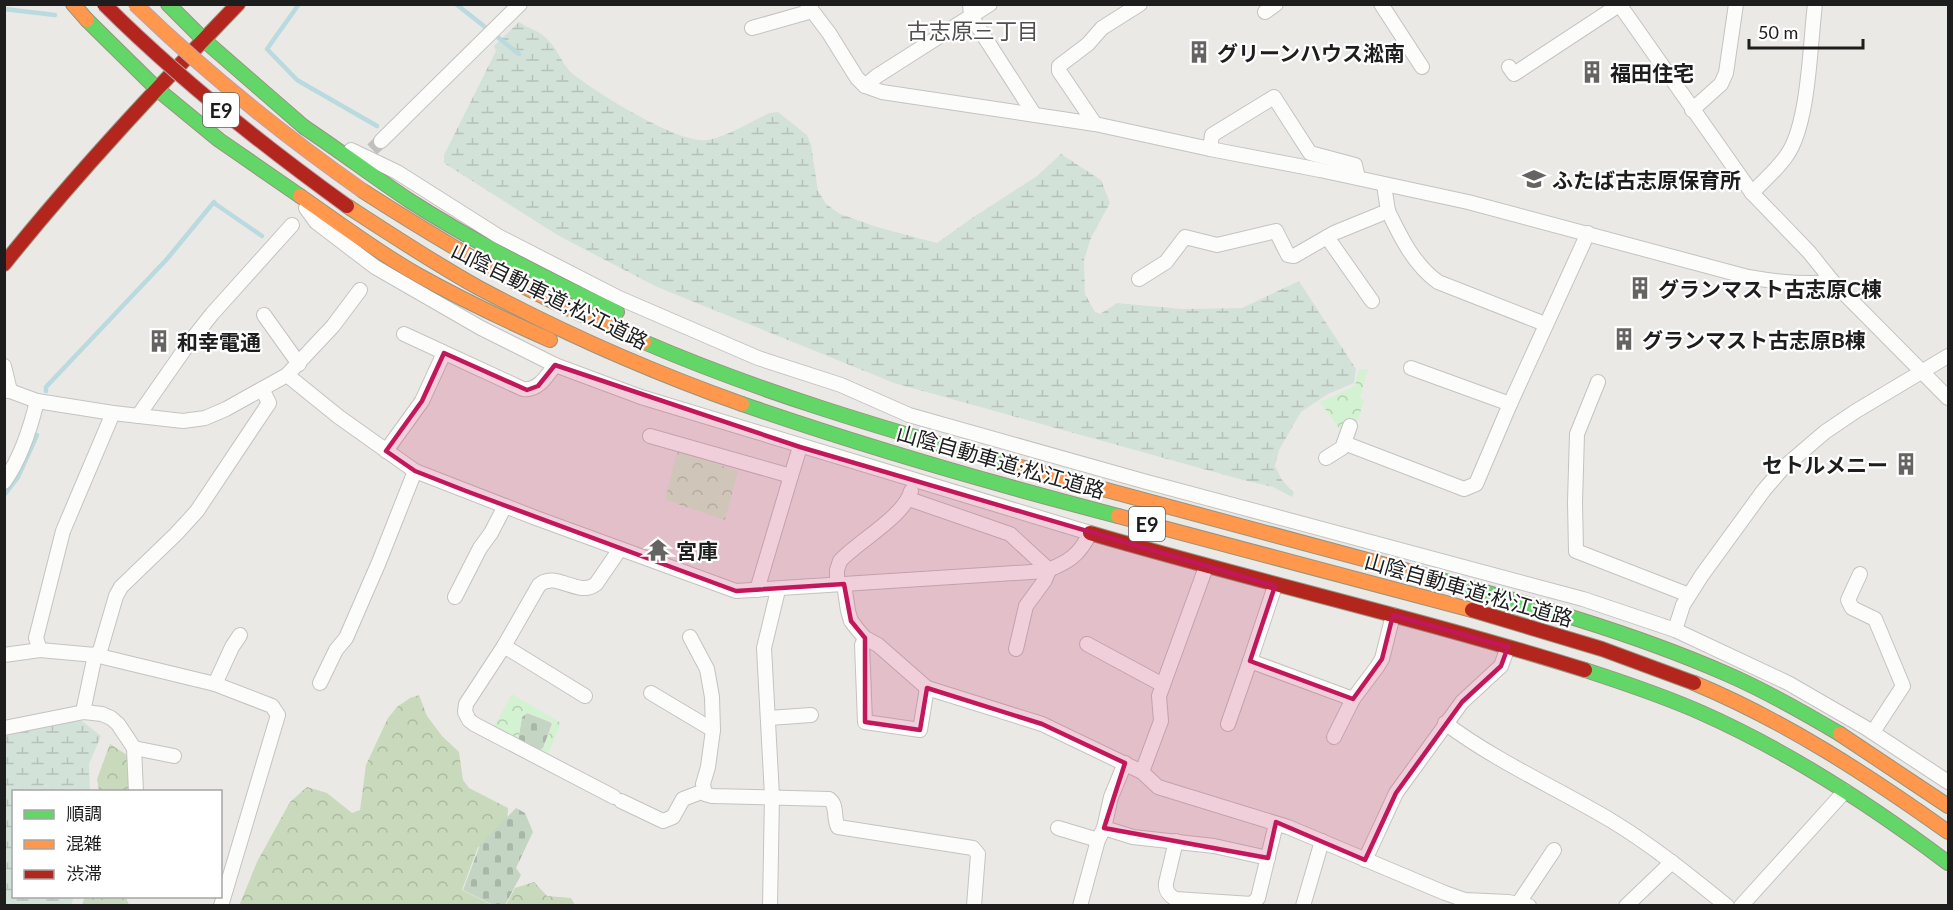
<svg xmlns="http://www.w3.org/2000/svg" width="1953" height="910" font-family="Lato,'Noto Sans JP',sans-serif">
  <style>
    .forest { fill: url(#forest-crowns) }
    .wetland { fill: url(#wetland-marsh) }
    .cemetery { fill: url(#cemetery-stones) }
    .park { fill: url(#park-crowns) }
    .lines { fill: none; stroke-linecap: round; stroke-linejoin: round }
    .stream { stroke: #b9dadf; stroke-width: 4.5 }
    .street-tunnel { stroke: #c2c0be; stroke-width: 14; stroke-dasharray: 14 7; stroke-linecap: butt }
    .street-casing { stroke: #c4c3c2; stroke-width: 16 }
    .fast-casing { stroke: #95957e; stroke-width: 16 }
    .slow-casing { stroke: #95957e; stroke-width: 16 }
    .jam-casing { stroke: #95957e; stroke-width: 16 }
    .street { stroke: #fcfcfb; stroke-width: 14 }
    .fast { stroke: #63d668; stroke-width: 14 }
    .slow { stroke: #ff974d; stroke-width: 14 }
    .jam { stroke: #b3261e; stroke-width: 14 }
    .slow-bridge-casing { stroke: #c19daa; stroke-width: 16; stroke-linecap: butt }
    .jam-bridge-casing { stroke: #c19daa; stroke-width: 16; stroke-linecap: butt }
    .slow-bridge { stroke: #ff974d; stroke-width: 14 }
    .jam-bridge { stroke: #b3261e; stroke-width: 14 }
    .marked { fill: #c2185b; fill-opacity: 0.2; stroke: #c2185b; stroke-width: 4.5; stroke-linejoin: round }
    .labels { text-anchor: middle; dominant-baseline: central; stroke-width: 4.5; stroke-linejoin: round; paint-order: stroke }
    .shield { fill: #fff; stroke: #616161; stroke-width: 1.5 }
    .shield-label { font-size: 20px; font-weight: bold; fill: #1d1d1d }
    .poi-label { font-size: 21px; font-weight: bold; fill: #1d1d1d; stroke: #fff; text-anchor: start }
    .street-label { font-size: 21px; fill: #1d1d1d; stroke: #fff }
    .neighbourhood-label { font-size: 22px; fill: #505050; stroke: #fff }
  </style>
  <defs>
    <pattern id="forest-crowns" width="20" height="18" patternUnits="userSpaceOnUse" patternTransform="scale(1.5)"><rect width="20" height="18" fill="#c8dabb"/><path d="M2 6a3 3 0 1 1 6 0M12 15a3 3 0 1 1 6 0" fill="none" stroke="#abbba0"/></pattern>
    <pattern id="wetland-marsh" width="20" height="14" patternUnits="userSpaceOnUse" patternTransform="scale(1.5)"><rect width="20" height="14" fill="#d3e2d9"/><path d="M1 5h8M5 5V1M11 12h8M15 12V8" fill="none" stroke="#b5c1ba"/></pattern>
    <pattern id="cemetery-stones" width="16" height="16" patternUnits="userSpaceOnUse" patternTransform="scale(1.5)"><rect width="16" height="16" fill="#c4d6c3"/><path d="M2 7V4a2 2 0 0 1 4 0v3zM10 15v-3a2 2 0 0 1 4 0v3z" fill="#a8b7a7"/></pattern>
    <pattern id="park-crowns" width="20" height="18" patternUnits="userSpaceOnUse" patternTransform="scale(1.5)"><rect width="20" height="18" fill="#d3f2d1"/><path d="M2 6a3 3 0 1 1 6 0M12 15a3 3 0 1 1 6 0" fill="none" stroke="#b5cfb3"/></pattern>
  </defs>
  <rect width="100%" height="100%" fill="#ebe9e6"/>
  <!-- forest -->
  <g class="forest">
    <polygon points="419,695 427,716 442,736 459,752 463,780 469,788 508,808 507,823 488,844 478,847 462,890 492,905 239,906 257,862 290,802 307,787 327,793 352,813 360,810 366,765 388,718 397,707 410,698"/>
    <polygon points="110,744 130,757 130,791 99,791 97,779"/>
    <polygon points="534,882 547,896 571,898 575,905 506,905 515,888"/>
    <polygon points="85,896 126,897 129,905 82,905"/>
  </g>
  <!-- wetland -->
  <g class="wetland">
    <path d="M519,22C530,30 538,29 549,41C559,51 562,65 573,74C597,93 678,144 707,140C724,138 753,121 769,113L778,112L807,135L811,144L818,191L826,204L840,214L877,227L937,243L972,218L1037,176L1061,154L1101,180L1110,203L1091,238L1084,260L1085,294L1095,312L1100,314L1117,303L1183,309L1242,308L1299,281L1356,369L1354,383L1328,394L1301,412L1279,450L1275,466L1282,480L1294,493L1292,497L1273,487L1243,480L894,383L657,287L559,236L444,163V155L496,51L494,46Z"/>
    <polygon points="73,721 82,721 101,736 89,764 90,791 14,792 14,896 74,897 71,905 5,906 5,731"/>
  </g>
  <!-- cemetery -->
  <g class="cemetery">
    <polygon points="527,713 550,722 552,724 543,748 538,752 518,741 522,717"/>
    <polygon points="516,808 525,813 533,832 516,868 521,875 505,905 493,905 463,890 480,845"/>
  </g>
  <!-- park -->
  <g class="park">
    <polygon points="1359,369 1368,369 1360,398 1364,400 1356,426 1344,422 1341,429 1338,427 1320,402 1355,386"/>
    <polygon points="677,451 738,471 725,520 665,500"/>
    <polygon points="512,694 561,723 547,757 538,752 544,748 553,724 551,721 527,713 522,717 518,740 493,728"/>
  </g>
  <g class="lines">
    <!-- stream -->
    <g class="stream">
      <polyline points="299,4 267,49 297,80 377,126"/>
      <polyline points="456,4 519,54"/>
      <polyline points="4,9 55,15"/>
      <polyline points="214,203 262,236"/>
      <polyline points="46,391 46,387 167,259 214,202"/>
      <polyline points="4,495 18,477 37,435"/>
    </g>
    <!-- street-tunnel -->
    <polyline class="street-tunnel" points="357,164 381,141"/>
    <!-- street casing -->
    <g class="street-casing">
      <g id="street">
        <path d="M807,4L829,33L857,78L865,86L882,92L1095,124L1210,149L1320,170L1468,202L1748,277C1776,282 1804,285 1833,282"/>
        <polyline points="970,4 971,16 1034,114"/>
        <polyline points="1381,4 1422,67"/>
        <polyline points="1619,4 1752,193 1809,252 1833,282 1948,398"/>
        <polyline points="1265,12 1276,4"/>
        <polyline points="752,28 812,11"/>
        <polyline points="1509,67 1514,74 1619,5"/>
        <polyline points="865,86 877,76 990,4"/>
        <polyline points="1692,110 1721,84 1726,73 1736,4"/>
        <polyline points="1095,124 1059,71 1059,66 1088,44 1102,28 1140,4"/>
        <polyline points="381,141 520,4"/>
        <polyline points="1210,149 1212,135 1274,97 1310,153 1355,165 1358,178"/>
        <polyline points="351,150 397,172 498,236 619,298 758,358 841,385 909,415 1143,481 1583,599 1675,630 1788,683 1866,728 1948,782"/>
        <path d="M1752,193C1763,181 1778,169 1787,155C1809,124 1810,44 1815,4"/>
        <path d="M1388,211C1400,236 1414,265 1438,282L1545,324"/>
        <polyline points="1327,237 1372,301"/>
        <polyline points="1139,279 1166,262 1185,237 1217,245 1276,231 1288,255 1294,256 1334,233 1388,211 1384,185"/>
        <polyline points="264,315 299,364"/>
        <path d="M404,334L523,389C538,391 547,376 555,365"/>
        <polyline points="4,366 10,391"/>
        <path d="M287,375L339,417L415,471L536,518L736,591L1046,571C1068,562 1079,556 1090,533L641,397L555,365L481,328L375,267L316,222L306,208"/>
        <polyline points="1598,382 1577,434 1575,502 1576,551 1689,595"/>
        <polyline points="4,391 10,391 37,401 113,413 183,421 205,418 226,409 287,375 333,326 360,290"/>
        <polyline points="1510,404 1588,233"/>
        <polyline points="113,413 63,531 36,638 40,650 95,655 215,684 272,706 278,715 221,906"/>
        <polyline points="138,416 189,343 212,314 292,225"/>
        <polyline points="650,436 791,476 800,447"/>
        <polyline points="1344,443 1350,426"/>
        <polyline points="386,451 422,401 444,353"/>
        <polyline points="1326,458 1342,448 1344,443 1464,489 1476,484 1510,404 1411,368"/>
        <path d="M4,482C21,458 30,430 37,401"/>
        <polyline points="909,499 1010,534 1049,570 1045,580 1026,606 1016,649"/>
        <polyline points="1860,574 1848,600 1852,608 1875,619 1903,686 1873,732"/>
        <path d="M837,584V570L840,561C858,541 904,517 911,491"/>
        <polyline points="844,584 848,611 851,621 858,630 865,638 878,645 927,688 1042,724 1142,772 1158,787 1288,827 1445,893 1465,900 1508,902 1529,906"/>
        <polyline points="757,590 791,476"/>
        <polyline points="455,597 480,548 491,533 505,506"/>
        <polyline points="1675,630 1683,605 1702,575 1764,490 1783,468 1825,432 1856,411 1948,356"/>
        <path d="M690,637L707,669L712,697L713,730L708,767L703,784L705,794L712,796L829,799C838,805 833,818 838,827L973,848L978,854L974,906"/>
        <polyline points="865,638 862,645 865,722 920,730 927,688"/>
        <polyline points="1087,644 1163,685"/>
        <polyline points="504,646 466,704 465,712 469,720 474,724 614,797"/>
        <polyline points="4,655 40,650"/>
        <polyline points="1250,661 1275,586"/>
        <polyline points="320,683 336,650 346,638 379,562 415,471"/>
        <polyline points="215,684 232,647 240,635"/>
        <polyline points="651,693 713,730"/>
        <path d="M585,696L504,646L539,585C556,570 578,598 596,584L620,549"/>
        <polyline points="84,712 84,707 95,655 100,651 116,596 121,587 176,534 197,511 269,403 262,389"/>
        <polyline points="769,718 811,715"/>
        <path d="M1445,723C1497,762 1557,788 1612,821C1653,846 1690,876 1727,906"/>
        <polyline points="1228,724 1250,661 1353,699 1377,667 1382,659 1393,615"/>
        <polyline points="4,728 84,712 102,714 111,718 118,724 134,748 136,792"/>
        <polyline points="1334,737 1353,699"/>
        <polyline points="134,748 174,756"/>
        <polyline points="1142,772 1161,721 1159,696 1206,567"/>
        <polyline points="621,801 663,821 673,817 683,799 704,791"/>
        <polyline points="1058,828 1098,840"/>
        <polyline points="1104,828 1133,837 1214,846 1268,858"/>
        <path d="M1176,841L1166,883C1165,891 1169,895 1175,899L1252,904L1258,898L1276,824"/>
        <polyline points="1365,860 1396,793 1462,702 1501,666 1508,647"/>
        <polyline points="1518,904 1554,850"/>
        <polyline points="770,906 772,796 764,648 778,590"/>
        <polyline points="1080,906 1098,840 1104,828 1111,797 1125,763"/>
        <polyline points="1303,906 1322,841"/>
        <polyline points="1626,906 1672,862"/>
        <polyline points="1741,906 1845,791"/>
      </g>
    </g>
    <!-- fast casing -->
    <g class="fast-casing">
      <g id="fast">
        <polyline points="168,4 204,40 304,127"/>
        <polyline points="87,20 157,89 219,140 300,196"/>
        <path d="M304,127C340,151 374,177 410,201C476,243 546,279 617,312"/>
        <path d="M644,342C760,392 884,429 1006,463"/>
        <path d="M742,404C866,447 991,483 1118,516"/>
        <path d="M1423,575C1526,603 1629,631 1727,674C1766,691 1803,712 1840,734"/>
        <path d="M1585,670C1625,683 1664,696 1702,713C1790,752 1871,805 1948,863"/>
      </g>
    </g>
    <!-- slow casing -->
    <g class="slow-casing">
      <g id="slow">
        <polyline points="73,4 87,20"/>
        <path d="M363,191C422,229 482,265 544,297C577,313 611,327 644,342"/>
        <path d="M300,196C339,223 377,252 418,275C461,299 505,320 550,340"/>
        <path d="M347,206C390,234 434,263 479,288C563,333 652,372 742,404"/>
        <polyline points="1006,463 1423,575"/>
        <polyline points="1118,516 1472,610"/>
        <path d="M1694,683C1785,721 1868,775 1948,832"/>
        <polyline points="1840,734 1948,806"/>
      </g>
    </g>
    <!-- jam casing -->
    <g class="jam-casing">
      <g id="jam">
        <path d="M4,264C77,173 157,88 238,4"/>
        <path d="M1090,533C1254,581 1422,619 1585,670"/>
        <polyline points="1472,610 1602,649 1694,683"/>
      </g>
    </g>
    <!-- street -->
    <use href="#street" class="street"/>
    <!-- fast -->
    <use href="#fast" class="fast"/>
    <!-- slow -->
    <use href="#slow" class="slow"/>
    <!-- jam -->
    <use href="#jam" class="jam"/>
    <!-- slow-bridge casing -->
    <g class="slow-bridge-casing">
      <path id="slow-bridge" d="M135,4C206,73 282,134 363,191"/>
    </g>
    <!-- jam-bridge casing -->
    <g class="jam-bridge-casing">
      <path id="jam-bridge" d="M104,4C179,79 261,144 347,206"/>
    </g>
    <!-- slow-bridge -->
    <use href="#slow-bridge" class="slow-bridge"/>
    <!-- jam-bridge -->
    <use href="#jam-bridge" class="jam-bridge"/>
  </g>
  <!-- marked area -->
  <path class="marked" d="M444,353L527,390L538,386L555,365L800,447L1275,586L1250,661L1353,699L1382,659L1393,615L1508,647L1501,666L1462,702L1396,793L1365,860L1276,822L1268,858L1104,828L1125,763L1042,724L927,688L920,730L865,722V638L851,621L844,584L736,591L466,491L415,471L386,451L422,401Z"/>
  <!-- icons -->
  <defs>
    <g id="building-bare" transform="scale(1.8)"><path d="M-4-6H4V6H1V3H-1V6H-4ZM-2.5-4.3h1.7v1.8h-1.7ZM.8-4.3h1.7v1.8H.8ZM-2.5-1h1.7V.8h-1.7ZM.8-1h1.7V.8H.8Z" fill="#656463" stroke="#fff" stroke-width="2.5" paint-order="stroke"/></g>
    <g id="school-bare" transform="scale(1.8)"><path d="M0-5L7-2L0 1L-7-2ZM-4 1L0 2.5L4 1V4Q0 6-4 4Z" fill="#656463" stroke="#fff" stroke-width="2.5" paint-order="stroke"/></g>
    <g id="temple-bare" transform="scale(1.8)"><path d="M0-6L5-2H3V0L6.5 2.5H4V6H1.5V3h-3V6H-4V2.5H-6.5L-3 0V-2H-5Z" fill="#656463" stroke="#fff" stroke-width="2.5" paint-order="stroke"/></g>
  </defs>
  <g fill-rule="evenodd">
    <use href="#building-bare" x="1199" y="52"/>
    <use href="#building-bare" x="1592" y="72"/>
    <use href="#school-bare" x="1534" y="179"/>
    <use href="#building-bare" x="1640" y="288"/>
    <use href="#building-bare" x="1624" y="339"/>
    <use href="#building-bare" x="159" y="341"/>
    <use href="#building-bare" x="1906" y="464"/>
    <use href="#temple-bare" x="658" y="550"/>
  </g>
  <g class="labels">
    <!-- shield labels -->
    <g class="shield">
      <rect x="203" y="93" width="36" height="34" rx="4.5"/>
      <rect x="1129" y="507" width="36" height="34" rx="4.5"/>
    </g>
    <g class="shield-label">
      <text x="221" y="110">E9</text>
      <text x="1147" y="524">E9</text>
    </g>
    <!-- poi labels -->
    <g class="poi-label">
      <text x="1217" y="52">グリーンハウス淞南</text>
      <text x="1610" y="72">福田住宅</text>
      <text x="1552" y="179">ふたば古志原保育所</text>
      <text x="1658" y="288">グランマスト古志原C棟</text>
      <text x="1642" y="339">グランマスト古志原B棟</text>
      <text x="177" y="341">和幸電通</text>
      <text x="1888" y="464" text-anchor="end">セトルメニー</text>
      <text x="676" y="550">宮庫</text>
    </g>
    <!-- street labels -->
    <g class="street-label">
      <text transform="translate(550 295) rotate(26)">山陰自動車道;松江道路</text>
      <text transform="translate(1001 461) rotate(16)">山陰自動車道;松江道路</text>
      <text transform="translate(1469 589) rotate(16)">山陰自動車道;松江道路</text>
    </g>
    <!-- neighbourhood labels -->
    <g class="neighbourhood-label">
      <text x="973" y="30">古志原三丁目</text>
    </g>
  </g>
  <!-- border -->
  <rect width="1953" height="910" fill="none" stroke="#1d1d1d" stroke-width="12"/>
  <!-- legend -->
  <rect x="12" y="790" width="210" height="108" fill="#ffffff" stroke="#a5a5a5" stroke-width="1.5"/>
  <rect x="24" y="810" width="30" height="9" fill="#63d668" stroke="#a5a5a5" stroke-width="1.5"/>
  <text x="66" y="820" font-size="18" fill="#1d1d1d">順調</text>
  <rect x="24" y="840" width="30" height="9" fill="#ff974d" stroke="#a5a5a5" stroke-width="1.5"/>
  <text x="66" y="850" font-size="18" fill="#1d1d1d">混雑</text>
  <rect x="24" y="870" width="30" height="9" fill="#b3261e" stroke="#a5a5a5" stroke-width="1.5"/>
  <text x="66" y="880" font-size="18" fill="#1d1d1d">渋滞</text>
  <!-- scale -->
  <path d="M1749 39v9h114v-9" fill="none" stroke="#1d1d1d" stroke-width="3"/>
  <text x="1758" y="39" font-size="18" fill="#1d1d1d" stroke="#ffffff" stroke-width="4.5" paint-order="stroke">50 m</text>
</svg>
